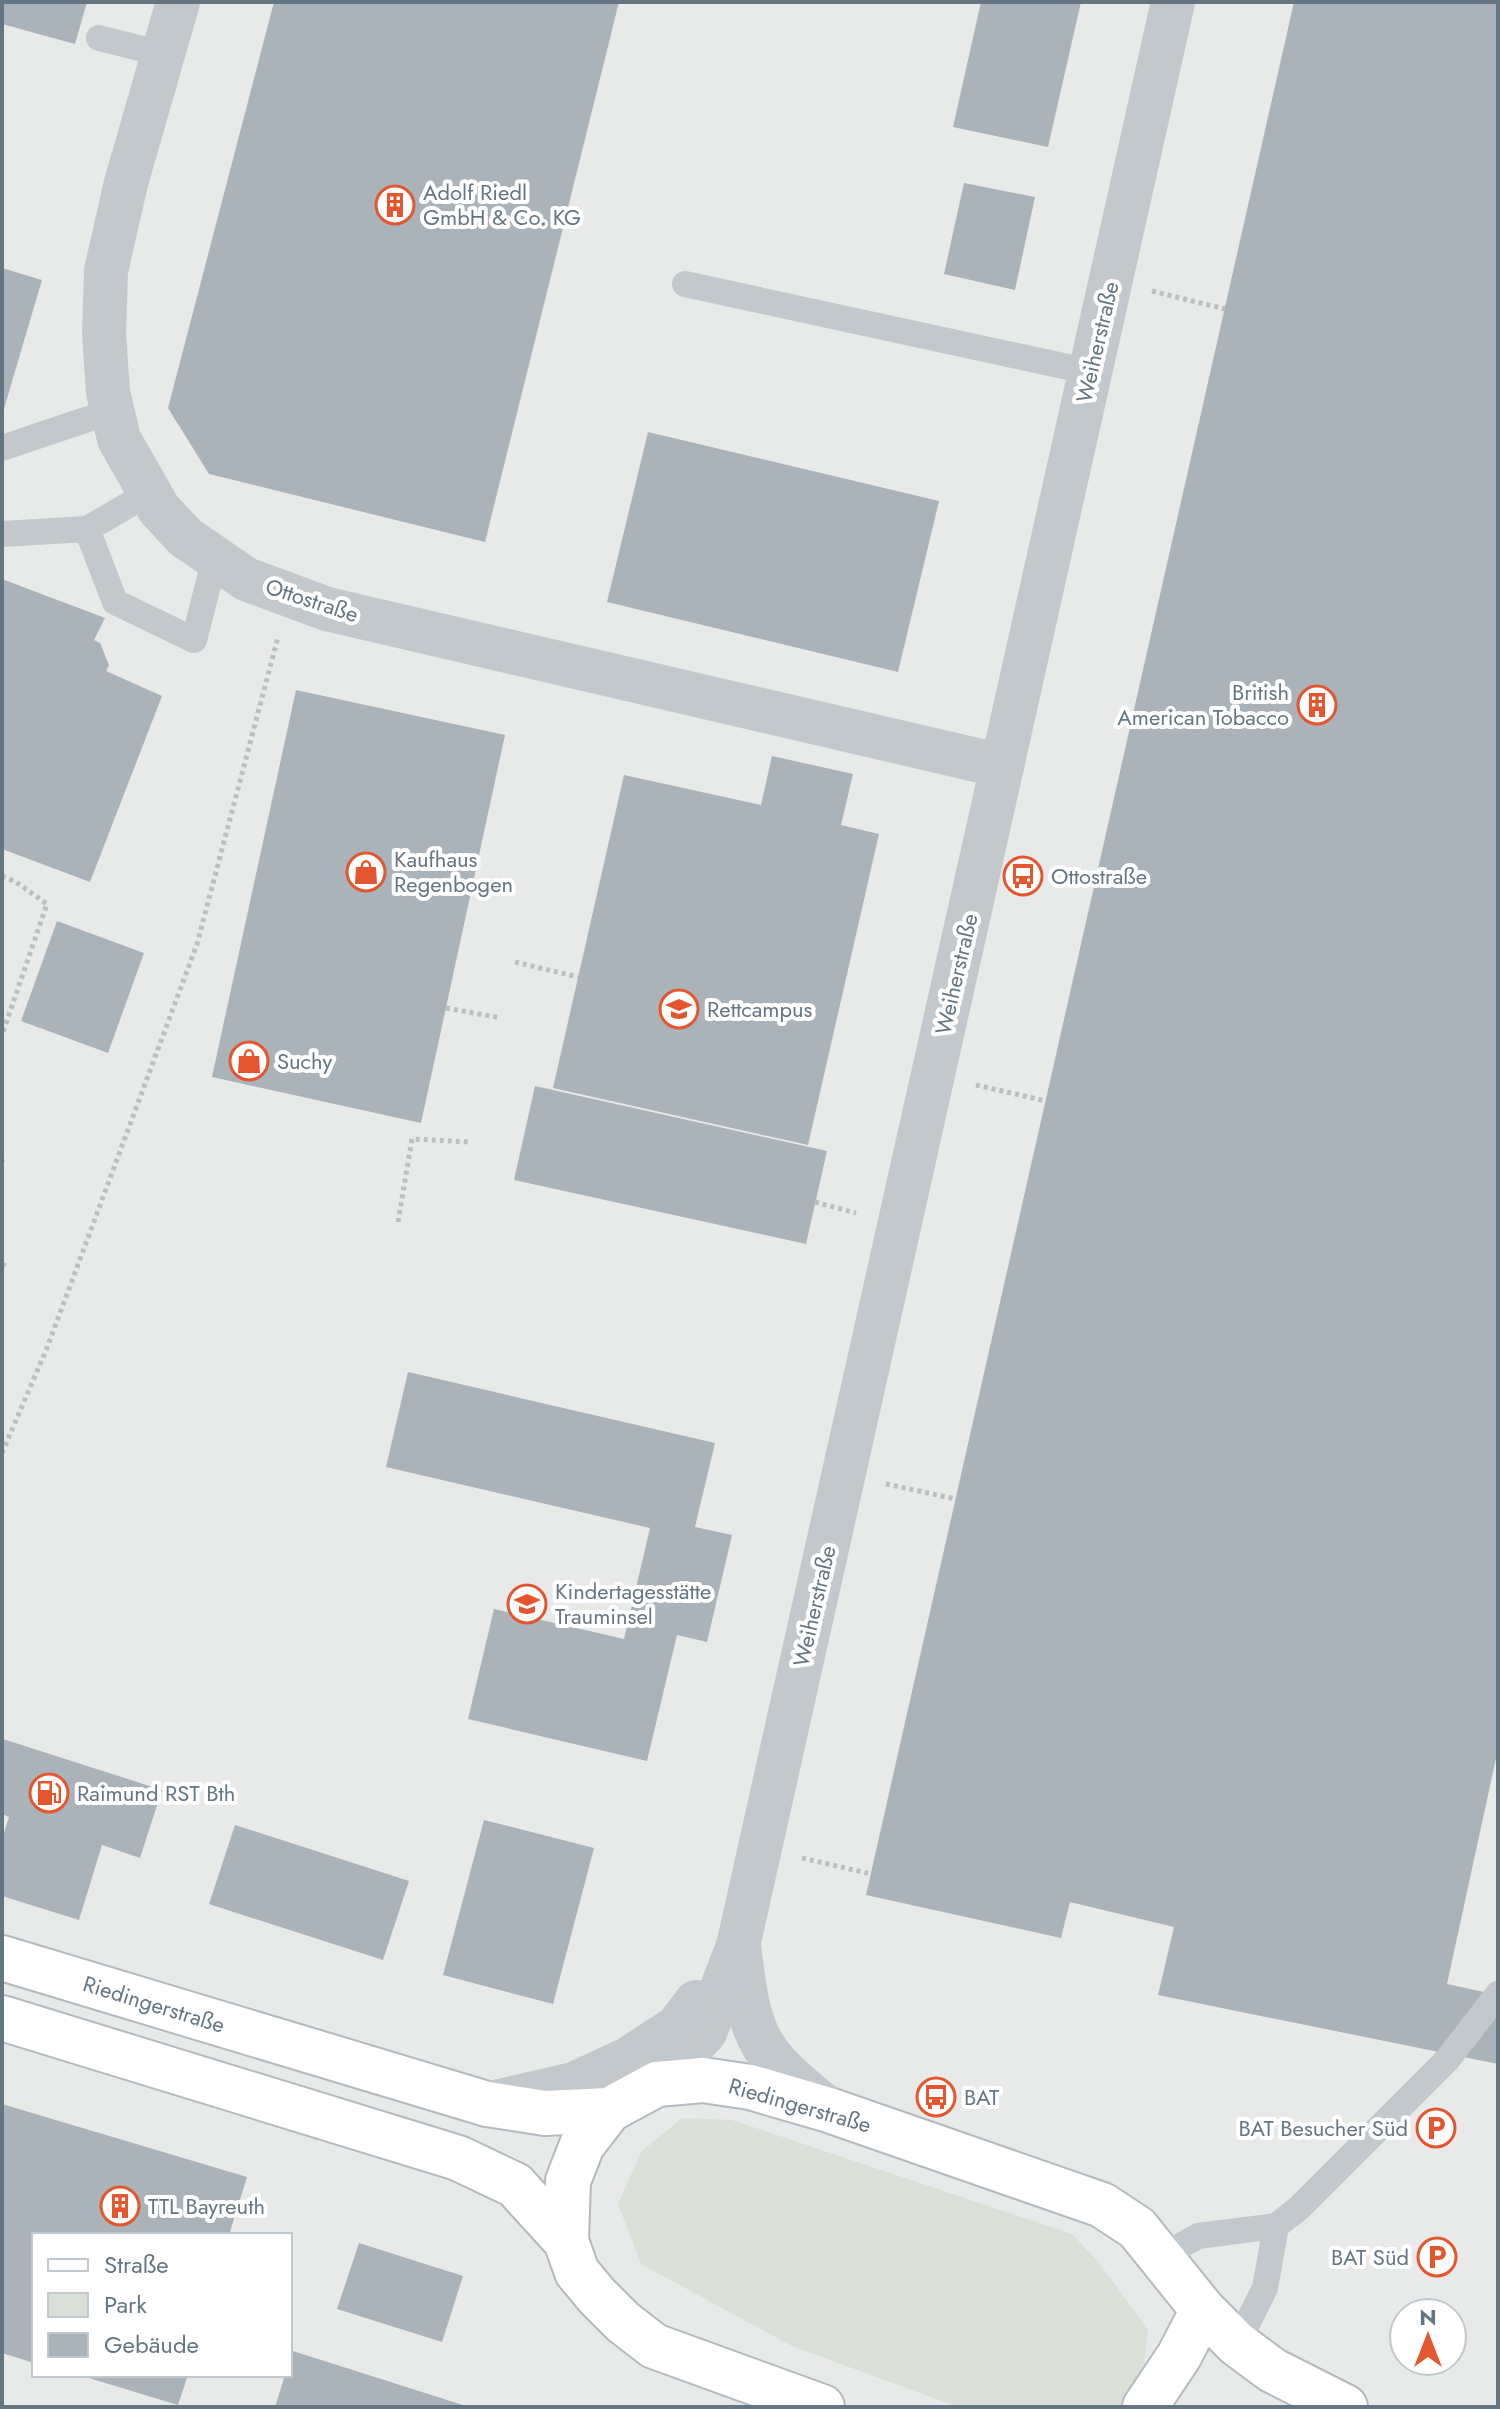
<svg xmlns="http://www.w3.org/2000/svg" width="1500" height="2409" font-family="Jost,sans-serif">
  <style>
    .built { fill: #e8e9e9; fill-rule: evenodd }
    .green { fill: #dadfd7 }
    .building { fill: #aab3b9 }
    .lines { fill: none; stroke-linecap: round; stroke-linejoin: round }
    .secondary-casing { stroke: #b3babf; stroke-width: 48 }
    .path { stroke: #bbbfc2; stroke-width: 5; stroke-dasharray: 4 4; stroke-linecap: butt }
    .service { stroke: #c3c8cc; stroke-width: 26 }
    .minor { stroke: #c3c8cc; stroke-width: 44 }
    .tertiary { stroke: #c3c8cc; stroke-width: 44 }
    .secondary { stroke: #fff; stroke-width: 44 }
    .labels { text-anchor: middle; dominant-baseline: central; stroke-width: 8; stroke-linejoin: round; paint-order: stroke }
    .poi-label { font-size: 22px; fill: #657683; stroke: #fff; text-anchor: start }
    .street-label { font-size: 22px; fill: #657683; stroke: #fff }
  </style>
  <rect width="100%" height="100%" fill="#fafaf8"/>
  <!-- built -->
  <path class="built" d="M2,2H1498V2407H2ZM34,2235H290V2375H34ZM1404,2313H1452V2361H1404Z"/>
  <!-- green -->
  <polygon class="green" points="682,2118 732,2120 1072,2234 1100,2264 1148,2330 1142,2380 1125,2407 958,2407 792,2346 641,2264 618,2204 641,2152"/>
  <!-- building -->
  <g class="building">
    <polygon points="2,2 87,2 75,44 2,24"/>
    <polygon points="274,2 619,2 485,542 209,474 168,408"/>
    <polygon points="981,2 1081,2 1048,147 953,127"/>
    <polygon points="1294,2 1498,2 1498,1749 1447,1984 1498,1995 1498,2064 1158,1995 1174,1927 1070,1902 1061,1938 866,1895"/>
    <polygon points="964,183 1035,197 1015,290 944,274"/>
    <polygon points="2,268 42,280 3,412 2,412"/>
    <polygon points="648,432 939,501 898,672 607,602"/>
    <polygon points="2,579 105,618 94,640 100,643 109,665 106,671 162,696 90,882 2,849"/>
    <polygon points="296,690 505,735 421,1123 212,1077"/>
    <polygon points="772,756 853,774 841,825 879,834 808,1145 553,1088 624,775 761,805"/>
    <polygon points="57,921 144,953 108,1053 21,1021"/>
    <polygon points="535,1086 827,1151 806,1244 514,1180"/>
    <polygon points="408,1372 715,1443 695,1527 732,1535 707,1642 677,1635 647,1761 468,1719 494,1609 624,1639 650,1528 386,1467"/>
    <polygon points="3,1739 162,1790 140,1858 102,1845 79,1920 2,1896 2,1839 9,1817 2,1814"/>
    <polygon points="484,1820 594,1848 553,2004 443,1975"/>
    <polygon points="235,1825 409,1881 383,1960 209,1904"/>
    <polygon points="2,2104 247,2177 229,2235 34,2235 34,2363 2,2353"/>
    <polygon points="359,2243 463,2276 442,2342 337,2309"/>
    <polygon points="293,2351 466,2406 466,2407 275,2407 285,2375 290,2375"/>
    <polygon points="79,2375 188,2375 178,2405"/>
  </g>
  <g class="lines">
    <!-- secondary casing -->
    <g class="secondary-casing">
      <g id="secondary">
        <polyline points="2,1958 487,2104 545,2113 609,2110 657,2084 703,2080 750,2087 829,2110 1102,2205 1137,2228 1203,2310 1237,2344 1272,2370 1345,2407"/>
        <polyline points="2,2018 458,2158 515,2185 566,2241 577,2272 597,2296 623,2322 654,2346 822,2407"/>
        <polyline points="566,2241 568,2181 582,2145 609,2110"/>
        <polyline points="1145,2407 1179,2356 1203,2310"/>
      </g>
    </g>
    <!-- path -->
    <g class="path">
      <polyline points="1152,291 1225,309"/>
      <polyline points="2,876 16,882 47,904 2,1035"/>
      <polyline points="515,962 578,977"/>
      <polyline points="446,1008 501,1018"/>
      <polyline points="976,1085 1046,1101"/>
      <polyline points="2,1160 3,1162"/>
      <polyline points="815,1202 856,1213"/>
      <polyline points="398,1222 412,1139 471,1142"/>
      <polyline points="2,1264 9,1268"/>
      <polyline points="2,1453 47,1348 197,944 278,637"/>
      <polyline points="886,1484 956,1499"/>
      <polyline points="802,1858 871,1874"/>
    </g>
    <!-- service -->
    <g class="service">
      <polyline points="99,38 163,54"/>
      <polyline points="685,284 1091,372"/>
      <polyline points="2,448 112,411"/>
      <polyline points="87,529 149,493"/>
      <polyline points="2,534 87,529 115,602 194,640 215,558"/>
      <polyline points="1161,2257 1198,2236 1276,2226 1299,2208 1447,2060 1498,1994"/>
      <polyline points="1237,2344 1265,2288 1276,2226"/>
    </g>
    <!-- minor -->
    <polyline class="minor" points="178,2 126,183 106,271 104,333 108,392 119,439 159,509 185,537 246,579 327,609 1002,766"/>
    <!-- tertiary -->
    <g class="tertiary">
      <path d="M739,1948C744,1980 746,2017 763,2045C779,2071 806,2090 829,2110"/>
      <polyline points="657,2084 705,2032 738,1946 1173,2"/>
      <polyline points="487,2104 574,2084 628,2059 677,2027 696,2002"/>
    </g>
    <!-- secondary -->
    <use href="#secondary" class="secondary"/>
  </g>
  <!-- icons -->
  <defs>
    <g id="building-ring" transform="scale(2)"><circle r="9.5" fill="#fff" stroke="#e4572e" stroke-width="1.5"/><path d="M-4-6H4V6H1V3H-1V6H-4ZM-2.5-4.3h1.7v1.8h-1.7ZM.8-4.3h1.7v1.8H.8ZM-2.5-1h1.7V.8h-1.7ZM.8-1h1.7V.8H.8Z" fill="#e4572e"/></g>
    <g id="shop-ring" transform="scale(2)"><circle r="9.5" fill="#fff" stroke="#e4572e" stroke-width="1.5"/><path d="M-5-2.5h2.3a2.7 3.5 0 0 1 5.4 0H5L5.5 6h-11ZM-1.5-2.5h3a1.5 2.3 0 0 0-3 0Z" fill="#e4572e"/></g>
    <g id="bus-ring" transform="scale(2)"><circle r="9.5" fill="#fff" stroke="#e4572e" stroke-width="1.5"/><path d="M-5-6H5V4H4V6H2V4H-2V6H-4V4H-5ZM-3.5-4V0h7V-4ZM-3.5 1.2v1.5H-2V1.2ZM2 1.2v1.5H3.5V1.2Z" fill="#e4572e"/></g>
    <g id="school-ring" transform="scale(2)"><circle r="9.5" fill="#fff" stroke="#e4572e" stroke-width="1.5"/><path d="M0-5L7-2L0 1L-7-2ZM-4 1L0 2.5L4 1V4Q0 6-4 4Z" fill="#e4572e"/></g>
    <g id="fuel-ring" transform="scale(2)"><circle r="9.5" fill="#fff" stroke="#e4572e" stroke-width="1.5"/><path d="M-5.5-6h7V0h2V4h1.3V-2.5L3-4.5l.8-.8L6-3V5H2.5V1h-1V6h-7ZM-4.2-4.7v3.2H.2V-4.7Z" fill="#e4572e"/></g>
    <g id="parking-ring" transform="scale(2)"><circle r="9.5" fill="#fff" stroke="#e4572e" stroke-width="1.5"/><path d="M-3.5-5.5H1a3.5 3.5 0 0 1 0 7H-1V5.5H-3.5ZM-1-3.4V-.6H.8a1.4 1.4 0 0 0 0-2.8Z" fill="#e4572e"/></g>
  </defs>
  <g fill-rule="evenodd">
    <use href="#building-ring" x="395" y="205"/>
    <use href="#building-ring" x="1317" y="705"/>
    <use href="#shop-ring" x="366" y="872"/>
    <use href="#bus-ring" x="1023" y="876"/>
    <use href="#school-ring" x="679" y="1009"/>
    <use href="#shop-ring" x="249" y="1061"/>
    <use href="#school-ring" x="527" y="1604"/>
    <use href="#fuel-ring" x="49" y="1793"/>
    <use href="#bus-ring" x="936" y="2097"/>
    <use href="#parking-ring" x="1436" y="2128"/>
    <use href="#building-ring" x="120" y="2206"/>
    <use href="#parking-ring" x="1437" y="2257"/>
  </g>
  <g class="labels">
    <!-- poi labels -->
    <g class="poi-label">
      <text x="423" y="192">Adolf Riedl<tspan x="423" dy="25">GmbH &amp; Co. KG</tspan></text>
      <text x="1289" y="692" text-anchor="end">British<tspan x="1289" dy="25">American Tobacco</tspan></text>
      <text x="394" y="859">Kaufhaus<tspan x="394" dy="25">Regenbogen</tspan></text>
      <text x="1051" y="876">Ottostraße</text>
      <text x="707" y="1009">Rettcampus</text>
      <text x="277" y="1061">Suchy</text>
      <text x="555" y="1591">Kindertagesstätte<tspan x="555" dy="25">Trauminsel</tspan></text>
      <text x="77" y="1793">Raimund RST Bth</text>
      <text x="964" y="2097">BAT</text>
      <text x="1408" y="2128" text-anchor="end">BAT Besucher Süd</text>
      <text x="148" y="2206">TTL Bayreuth</text>
      <text x="1409" y="2257" text-anchor="end">BAT Süd</text>
    </g>
    <!-- street labels -->
    <g class="street-label">
      <text transform="translate(1097 342) rotate(-77)">Weiherstraße</text>
      <text transform="translate(312 600) rotate(18)">Ottostraße</text>
      <text transform="translate(956 974) rotate(-77)">Weiherstraße</text>
      <text transform="translate(814 1606) rotate(-77)">Weiherstraße</text>
      <text transform="translate(154 2004) rotate(17)">Riedingerstraße</text>
      <text transform="translate(800 2105) rotate(16)">Riedingerstraße</text>
    </g>
  </g>
  <!-- border -->
  <rect width="1500" height="2409" fill="none" stroke="#657683" stroke-width="8"/>
  <!-- legend -->
  <rect x="32" y="2233" width="260" height="144" fill="#ffffff" stroke="#c1c8cd" stroke-width="2"/>
  <rect x="48" y="2259" width="40" height="12" fill="#ffffff" stroke="#c1c8cd" stroke-width="2"/>
  <text x="104" y="2273" font-size="24" fill="#657683">Straße</text>
  <rect x="48" y="2293" width="40" height="24" fill="#dadfd7" stroke="#c1c8cd" stroke-width="2"/>
  <text x="104" y="2313" font-size="24" fill="#657683">Park</text>
  <rect x="48" y="2333" width="40" height="24" fill="#aab3b9" stroke="#c1c8cd" stroke-width="2"/>
  <text x="104" y="2353" font-size="24" fill="#657683">Gebäude</text>
  <!-- north arrow -->
  <g transform="translate(1428 2337)"><circle r="38" fill="#ffffff" stroke="#c1c8cd" stroke-width="2"/>
  <path d="M0-6L14 30L0 20L-14 30Z" fill="#e4572e"/>
  <text y="-12" font-size="22" font-weight="bold" text-anchor="middle" fill="#657683">N</text>
  </g>
</svg>
